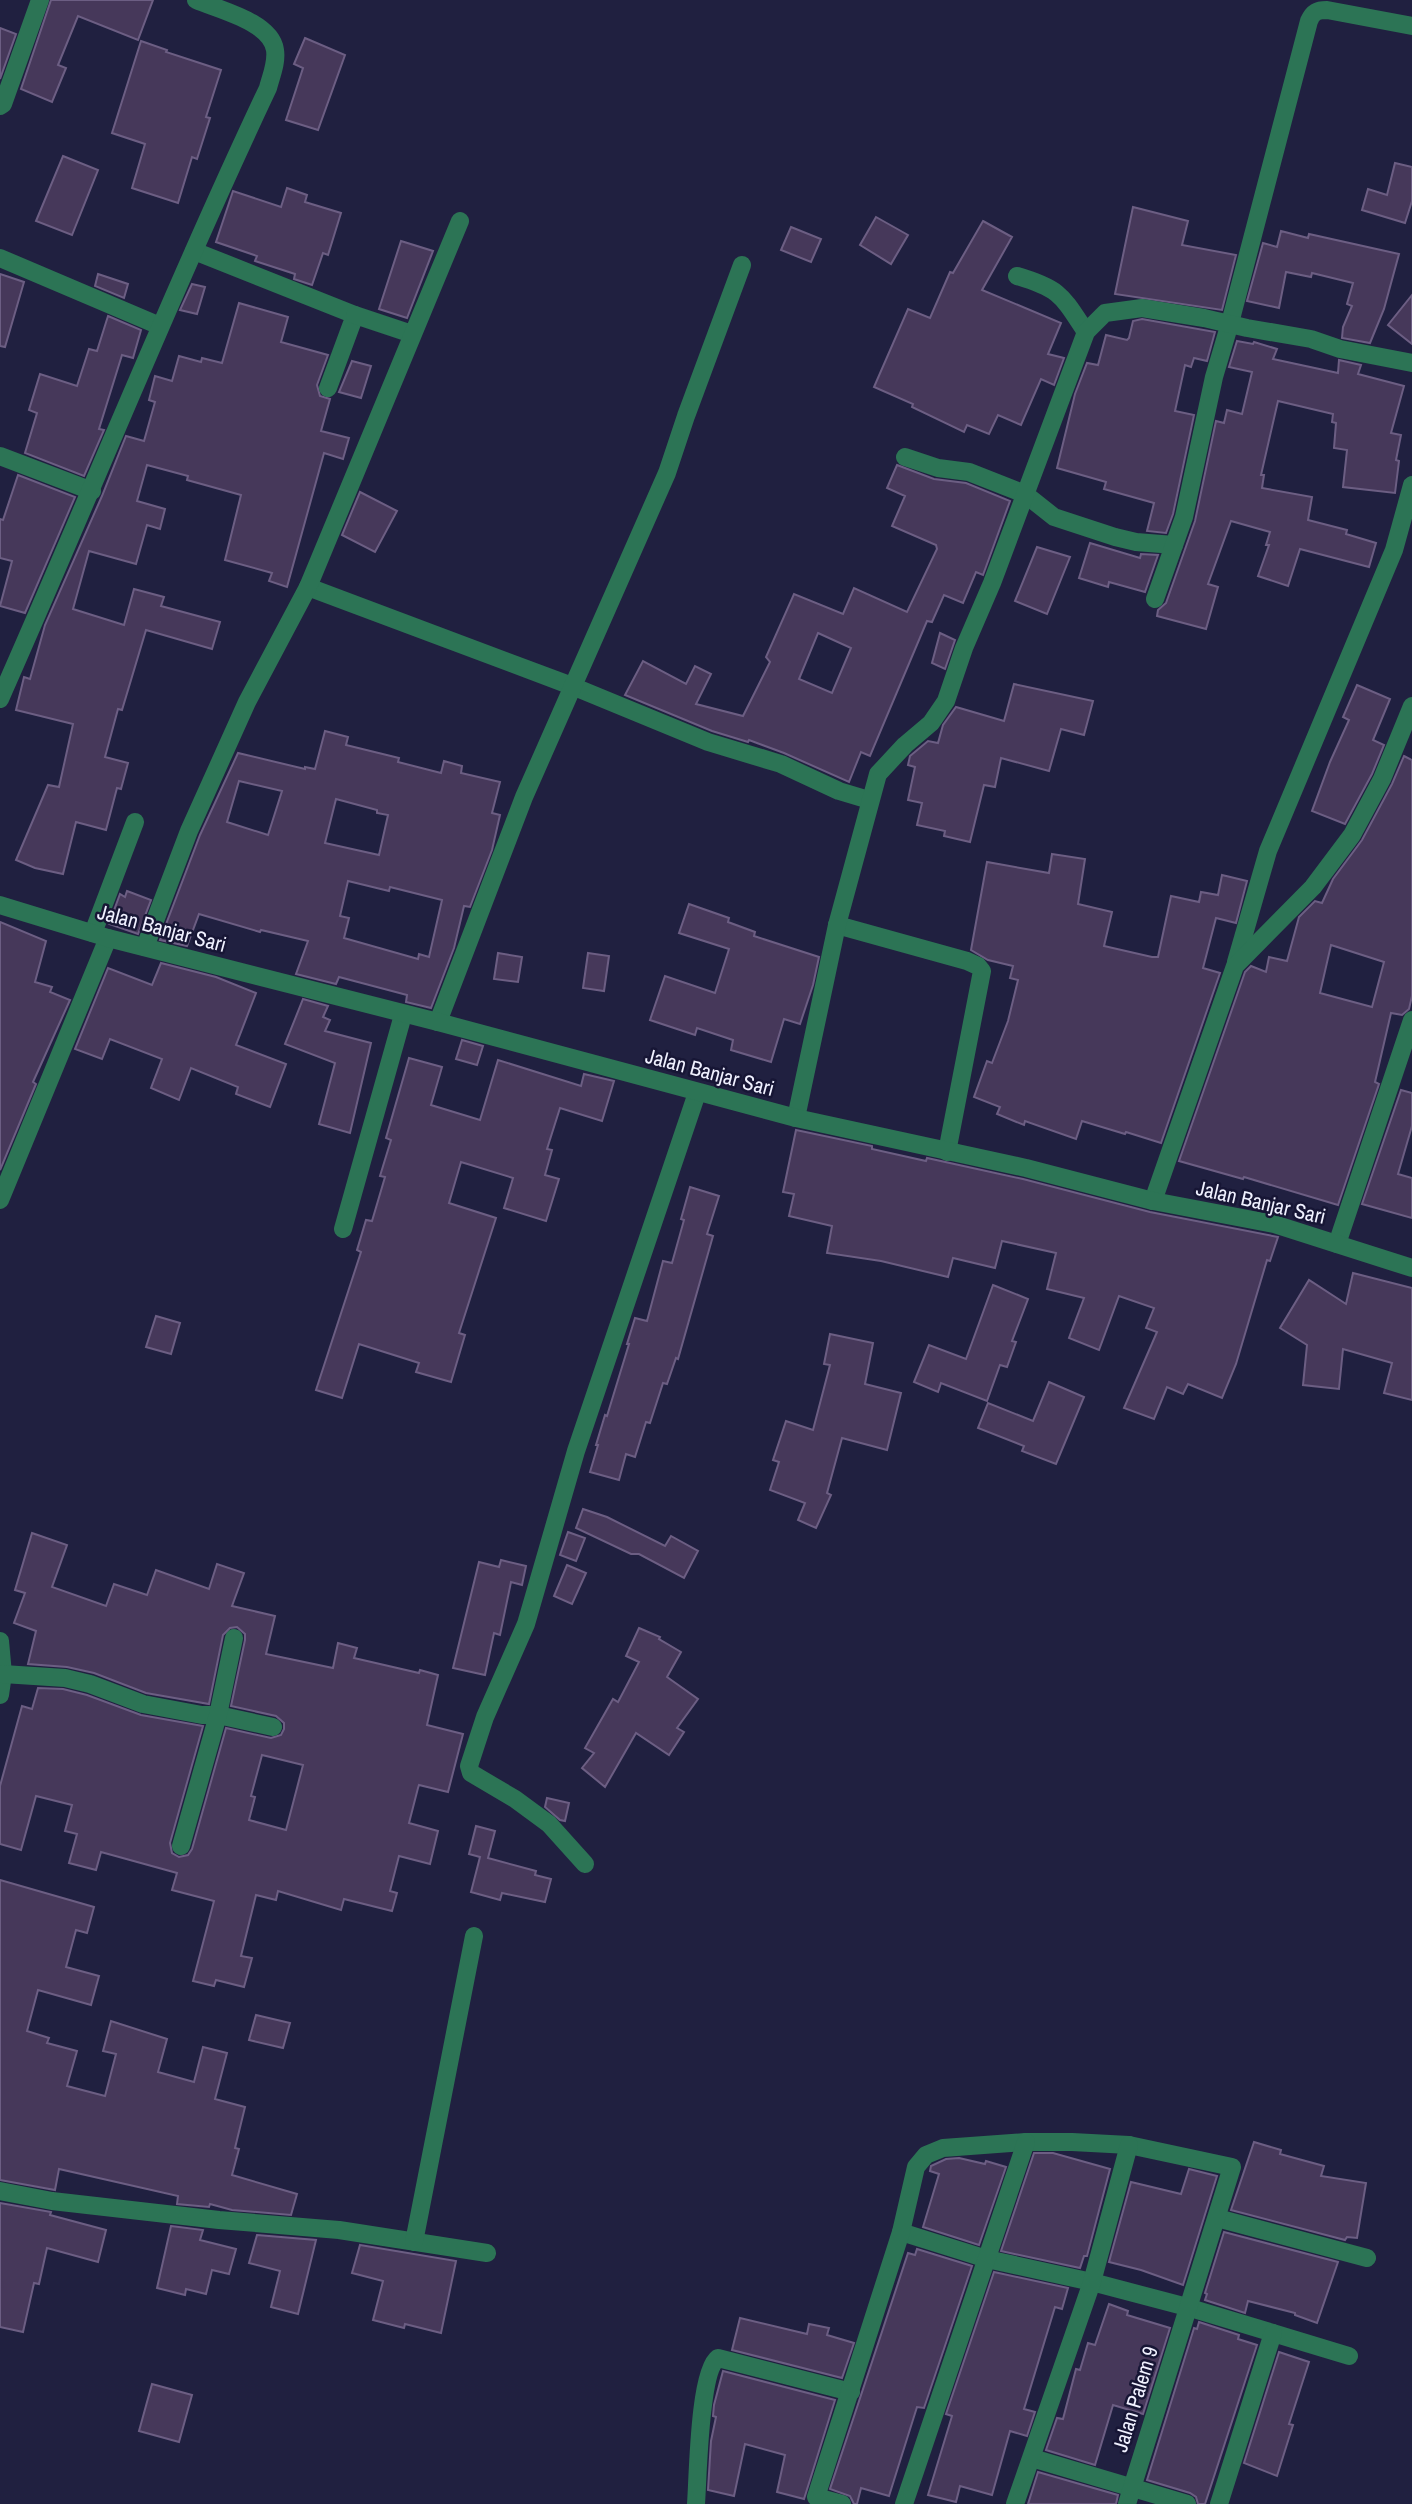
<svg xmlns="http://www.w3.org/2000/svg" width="1412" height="2504" font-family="'Archivo Narrow',sans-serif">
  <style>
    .building { fill: #46385a; stroke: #6c5e83; stroke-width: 2; fill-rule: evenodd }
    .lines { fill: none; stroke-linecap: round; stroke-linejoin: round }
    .minor { stroke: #2c7455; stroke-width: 18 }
    .tertiary { stroke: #2c7455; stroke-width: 18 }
    .labels { text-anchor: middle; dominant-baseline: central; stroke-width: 5; stroke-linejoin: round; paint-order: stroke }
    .street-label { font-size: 21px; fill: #f0f1ff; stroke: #171635 }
  </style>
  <rect width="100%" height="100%" fill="#202040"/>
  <!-- building -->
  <g class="building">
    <polygon points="51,0 153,0 138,40 78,16 58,65 66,68 52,102 21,89"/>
    <polygon points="0,28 16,34 0,79"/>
    <polygon points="305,38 345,55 318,130 286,120 303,68 294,64"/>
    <polygon points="141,41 167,50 166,52 221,70 206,117 210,118 197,159 192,157 178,203 132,188 145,144 112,133"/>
    <polygon points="63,156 98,170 72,235 36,221"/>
    <polygon points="1395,163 1412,167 1412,201 1405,223 1362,210 1368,189 1387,195"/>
    <polygon points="287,188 307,195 305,202 341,213 328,255 323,253 312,285 294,279 295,274 255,261 257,256 216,242 233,191 281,207"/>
    <polygon points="1133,207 1188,221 1182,245 1236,255 1222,310 1115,294"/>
    <polygon points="876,217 908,235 891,264 860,245"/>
    <polygon points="983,221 1012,237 982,290 1061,323 1048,354 1064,358 1054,385 1041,379 1021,425 998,415 989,434 967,425 964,432 912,407 913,404 874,387 908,309 930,318 950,272 953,273"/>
    <polygon points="791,227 821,239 811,262 781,250"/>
    <polygon points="1281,231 1308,238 1309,234 1399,254 1384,309 1370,343 1342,338 1343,327 1352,306 1347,304 1353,283 1312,273 1311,277 1286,272 1279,308 1247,301 1263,243 1277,247"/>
    <polygon points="401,241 433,251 407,318 379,309"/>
    <polygon points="0,274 24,282 5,347 0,346"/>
    <polygon points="98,274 128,284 124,298 95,286"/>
    <polygon points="192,284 205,287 197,314 180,310"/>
    <polygon points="1412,295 1412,344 1388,325"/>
    <polygon points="239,303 288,317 281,342 328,355 317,385 320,396 330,399 321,431 349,438 343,459 324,453 287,587 269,581 272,573 225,560 241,495 187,480 188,476 147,465 137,501 165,509 160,529 147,525 136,564 89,551 73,609 124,625 134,589 164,597 161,606 220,622 212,649 146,630 122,710 118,709 105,757 128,763 121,789 117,788 106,830 76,822 63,874 35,868 16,860 48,785 59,787 73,724 16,710 24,677 30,679 45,625 102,496 126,436 144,441 155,402 149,400 155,376 172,381 179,356 201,362 202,358 222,363"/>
    <polygon points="108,316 141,330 133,358 122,355 99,429 104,430 84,476 25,453 37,413 29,410 40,374 77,386 89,349 97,351"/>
    <polygon points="1142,319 1215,332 1207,361 1194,358 1191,367 1185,365 1175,411 1194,415 1173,514 1166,533 1147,531 1154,503 1104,489 1106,482 1057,468 1075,394 1087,363 1098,365 1106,335 1127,340 1129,338 1133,321"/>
    <polygon points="1237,341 1253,344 1254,342 1277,349 1273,359 1338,373 1339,360 1361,365 1358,374 1404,386 1391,433 1401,435 1396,460 1399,461 1395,493 1343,487 1347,450 1334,448 1336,423 1332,422 1333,414 1278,401 1261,475 1264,475 1262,488 1312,497 1308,520 1347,530 1346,534 1376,543 1369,567 1300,549 1288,586 1258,576 1269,545 1266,545 1270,532 1231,521 1208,584 1218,587 1206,629 1157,616 1158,610 1166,603 1195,521 1216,421 1224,423 1227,410 1242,414 1252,372 1229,367"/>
    <polygon points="352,361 371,366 361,398 339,392"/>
    <path d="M897,465L934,479L966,483L1010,501L983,575L976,572L963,603L944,595L932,622L927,621L870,756L861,752L849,782L784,753L749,740L748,742L712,731L625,695L643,661L686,684L695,666L711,674L696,704L743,716L770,662L766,657L794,594L843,614L854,588L907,612L937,549L936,545L892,526L905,496L887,488ZM818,633L851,648L832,693L799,679Z"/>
    <polygon points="18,475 75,497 25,613 0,606 12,561 0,558 0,519 3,520"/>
    <polygon points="360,492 397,511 375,552 342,535"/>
    <polygon points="1090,543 1140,558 1141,554 1158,555 1145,592 1109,582 1108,587 1079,578"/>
    <polygon points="1037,547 1070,557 1047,614 1015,601"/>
    <polygon points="940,633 955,640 945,669 932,663"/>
    <polygon points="1014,684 1093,701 1084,735 1061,729 1049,771 1001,758 995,787 984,785 970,842 944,836 945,831 917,825 922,803 908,800 915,767 908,765 910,756 928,741 938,743 943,725 956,707 1004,721"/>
    <polygon points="1357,685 1390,699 1373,740 1384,745 1372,774 1345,824 1312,811 1330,762 1349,720 1343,717"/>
    <path d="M325,731L348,737L346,745L399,758L398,762L441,773L444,761L462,766L461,773L500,782L492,813L500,815L492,850L470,907L464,906L454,948L431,1008L406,1002L407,995L339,977L336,984L296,974L308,941L261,930L260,932L199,914L187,946L160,940L200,835L238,753L305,769V767L315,769ZM239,781L282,791L268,835L227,822ZM336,799L377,810V813L388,815L379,855L325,843ZM348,881L389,891L390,887L442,900L429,957L419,954L418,959L344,938L349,918L340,916Z"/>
    <path d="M1404,756L1412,760V996L1409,1009L1402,1015L1391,1013L1375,1082L1379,1084L1338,1205L1244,1177L1243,1179L1179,1161L1245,972L1251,966L1266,972L1269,957L1287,961L1299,917L1315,901L1322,903L1333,879L1362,840L1392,784ZM1331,945L1384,962L1372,1007L1320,993Z"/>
    <polygon points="1052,854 1085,859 1078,904 1112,912 1104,946 1152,957 1158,957 1171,896 1199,902 1201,892 1218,895 1222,875 1247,881 1236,923 1216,918 1203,968 1220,973 1161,1143 1126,1132 1125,1134 1082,1121 1076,1139 1025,1121 1024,1125 997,1114 1000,1107 974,1097 987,1061 992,1063 1008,1021 1018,980 1010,978 1013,966 988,960 971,950 987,862 1049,873"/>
    <polygon points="127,891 151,900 138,934 109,924 120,894 125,897"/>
    <polygon points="689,904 729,918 728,922 755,932 754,936 819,957 813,985 800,1024 784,1019 771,1062 731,1050 733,1040 697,1028 695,1035 650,1020 665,976 715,993 729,949 679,933"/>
    <polygon points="0,922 46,941 35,982 52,987 50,992 70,1000 33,1082 36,1084 0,1170"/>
    <polygon points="498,953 522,957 518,982 494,979"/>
    <polygon points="588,953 609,956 604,991 583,988"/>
    <polygon points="161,963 216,977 256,993 236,1045 286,1064 270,1107 236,1094 238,1087 191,1068 179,1100 151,1088 162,1059 110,1039 102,1059 75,1049 108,968 152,985"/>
    <polygon points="303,999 328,1006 323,1017 330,1020 325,1031 371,1043 350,1133 319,1124 335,1063 285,1044"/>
    <polygon points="462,1040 483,1046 477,1065 456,1059"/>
    <polygon points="409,1058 442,1067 431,1105 480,1120 498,1060 581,1086 584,1074 614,1081 602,1121 560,1108 547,1149 552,1150 545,1175 559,1179 546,1221 504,1208 513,1178 461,1162 449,1203 496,1218 459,1333 465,1335 451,1382 416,1372 419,1363 359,1344 342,1398 316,1390 361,1252 357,1250 366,1220 372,1221 385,1177 380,1176 391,1140 386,1138"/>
    <polygon points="1401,1090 1412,1093 1412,1126 1398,1174 1412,1178 1412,1218 1362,1204"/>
    <polygon points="796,1130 872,1146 872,1149 926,1161 927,1158 1023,1179 1150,1212 1278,1237 1270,1261 1267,1260 1236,1364 1222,1398 1188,1384 1183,1394 1167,1387 1154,1419 1124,1408 1157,1332 1146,1328 1154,1308 1119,1296 1099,1350 1069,1338 1084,1298 1047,1289 1056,1253 1002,1241 995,1268 953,1258 948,1277 881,1261 827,1253 832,1226 789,1216 794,1194 783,1192"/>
    <polygon points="690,1187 719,1196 707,1234 713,1236 678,1359 676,1358 667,1384 663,1383 650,1423 646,1422 635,1457 626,1454 619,1480 590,1472 598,1445 596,1445 605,1415 607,1416 629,1344 627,1344 635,1318 647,1321 663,1261 672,1263 684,1220 681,1219"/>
    <polygon points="1353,1273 1412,1288 1412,1400 1384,1393 1392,1363 1343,1349 1339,1389 1303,1385 1307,1345 1280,1328 1309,1280 1346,1304"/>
    <polygon points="993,1285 1028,1299 1012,1341 1016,1342 1007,1367 1000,1365 987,1401 941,1383 938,1392 914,1382 929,1345 966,1359"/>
    <polygon points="156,1316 180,1323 171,1354 146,1347"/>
    <polygon points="830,1334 873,1343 865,1384 901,1393 887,1450 842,1438 827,1493 831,1495 816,1528 798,1520 805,1503 770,1490 779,1462 773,1460 786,1421 813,1430 830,1365 824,1364"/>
    <polygon points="1049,1382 1084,1397 1056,1464 1022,1451 1024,1446 978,1428 988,1403 1033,1421"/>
    <polygon points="583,1509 607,1517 665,1546 671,1536 698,1551 684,1578 639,1554 631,1554 576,1528"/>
    <polygon points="568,1532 585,1538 576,1561 560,1555"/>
    <path d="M32,1533L67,1545L52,1587L106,1606L114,1584L147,1595L156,1570L209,1589L217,1564L244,1573L232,1606L275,1616L266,1654L333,1668L338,1643L357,1648L354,1658L419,1673L420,1670L438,1675L427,1725L463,1734L448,1792L419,1785L418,1788L409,1823L438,1831L430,1864L399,1856L390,1891L397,1893L392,1911L344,1899L341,1910L278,1891L276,1900L256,1895L241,1956L252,1958L244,1987L216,1980L214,1986L193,1981L214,1901L172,1890L177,1873L101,1852L96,1870L69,1863L77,1834L65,1831L72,1805L36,1796L21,1850L0,1844V1786L22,1706L32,1709L38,1688L63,1689L87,1695L141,1715L203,1726L170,1843L172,1853L179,1857L188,1855L192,1849L226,1728L271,1738L281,1735L284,1729V1723L276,1716L231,1706L245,1640V1634L237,1627L230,1628L223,1635L209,1704L146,1693L94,1673L67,1667L28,1664L36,1631L14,1623L25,1593L15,1590ZM262,1755L303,1765L286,1830L249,1820L255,1797L251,1796Z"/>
    <polygon points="501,1560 526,1566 522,1585 511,1582 500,1635 494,1633 485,1675 453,1668 479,1562 499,1567"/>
    <polygon points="567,1565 586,1573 572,1604 554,1596"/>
    <polygon points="639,1628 660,1637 659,1639 681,1652 667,1677 698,1699 677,1728 684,1732 669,1755 636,1733 605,1787 582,1768 594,1753 585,1748 613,1699 618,1702 639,1662 626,1656"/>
    <polygon points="547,1798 569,1803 565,1821 560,1820 545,1807"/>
    <polygon points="476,1826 495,1831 488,1858 536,1871 535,1875 551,1879 545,1902 502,1893 500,1900 471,1892 480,1857 469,1854"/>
    <polygon points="0,1880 94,1907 87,1933 76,1930 66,1967 99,1976 91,2005 38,1990 27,2031 49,2038 47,2043 77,2051 67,2086 105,2096 116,2054 103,2051 111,2021 167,2039 158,2072 194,2082 203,2047 227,2053 215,2099 245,2107 235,2148 239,2149 232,2175 297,2194 291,2215 232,2210 210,2204 209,2207 177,2204 178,2196 59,2169 55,2190 0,2180"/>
    <polygon points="256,2015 290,2023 283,2048 249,2040"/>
    <polygon points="1254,2142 1281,2150 1280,2154 1324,2166 1321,2176 1366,2183 1357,2238 1347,2237 1345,2240 1231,2210"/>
    <polygon points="1034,2153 1053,2153 1110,2169 1087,2256 1084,2256 1080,2268 1001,2251"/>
    <polygon points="959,2158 985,2164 986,2161 1006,2167 979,2245 923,2227 939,2174 930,2171 931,2166 946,2159"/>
    <polygon points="1189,2169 1217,2176 1183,2285 1141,2270 1109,2262 1131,2182 1181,2194"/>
    <polygon points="0,2203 51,2212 50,2215 106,2230 98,2262 47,2248 39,2284 34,2283 23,2332 0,2327"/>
    <polygon points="171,2226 203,2230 200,2240 236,2249 229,2274 212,2270 206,2294 186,2289 185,2295 157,2288"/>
    <polygon points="1224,2232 1338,2262 1317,2323 1295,2315 1295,2313 1248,2301 1245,2313 1205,2300 1207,2294 1205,2293"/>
    <polygon points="257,2235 316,2240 298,2314 271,2307 280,2271 249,2263"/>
    <polygon points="360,2245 456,2261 441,2333 405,2324 404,2328 373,2320 383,2281 352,2273"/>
    <polygon points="917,2249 972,2266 924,2408 917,2407 889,2496 861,2488 857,2504 854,2504 850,2496 830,2489 908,2253 915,2255"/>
    <polygon points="994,2272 1068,2288 1062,2309 1055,2307 1024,2409 1035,2412 1027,2436 1010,2431 992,2495 960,2486 956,2502 928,2495 952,2416 946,2414"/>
    <polygon points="1109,2304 1128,2311 1127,2315 1170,2328 1143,2414 1113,2405 1095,2465 1046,2450 1057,2418 1063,2419 1076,2369 1080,2370 1088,2343 1095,2345"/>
    <polygon points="740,2318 807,2334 809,2324 829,2328 827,2335 854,2343 842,2378 732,2350"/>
    <polygon points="1199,2322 1239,2335 1238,2339 1257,2345 1205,2504 1198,2504 1196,2497 1190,2493 1147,2480 1194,2328 1197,2329"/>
    <polygon points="1279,2352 1309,2362 1289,2424 1293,2425 1277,2476 1244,2463"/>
    <polygon points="723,2371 835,2400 804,2499 777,2492 785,2455 745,2444 734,2496 708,2490 711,2441 716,2417 713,2416 714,2405"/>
    <polygon points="152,2384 192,2395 179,2442 139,2431"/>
    <polygon points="1038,2472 1118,2495 1116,2504 1028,2504"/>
  </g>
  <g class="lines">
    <!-- minor -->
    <g class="minor">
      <polyline points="0,106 3,104 40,0"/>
      <polyline points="194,251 355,315 328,388"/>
      <polyline points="0,258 160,326"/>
      <path d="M1017,276C1061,289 1062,296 1086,332"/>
      <polyline points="355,315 412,334"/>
      <polyline points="0,456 92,491"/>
      <polyline points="905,457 938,468 969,472 1025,494 1054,517 1115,537 1136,542 1174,545"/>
      <polyline points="308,587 572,686 708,742 781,764 839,791 869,800"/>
      <path d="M1155,599L1184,517L1214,377L1230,323L1309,21C1313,12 1317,10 1327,10L1412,26"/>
      <path d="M0,699C90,496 173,289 268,88C271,76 277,63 275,50C271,22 220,10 196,0"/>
      <polyline points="837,925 967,961 978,966 982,971 947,1152"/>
      <polyline points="93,933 135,822"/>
      <polyline points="145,947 189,831 247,702 308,587 460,221"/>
      <polyline points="1236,962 1268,851 1394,550 1412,485"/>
      <polyline points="438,1022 524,797 667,473 686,416 742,265"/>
      <polyline points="796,1118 837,925 878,774 905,745 931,723 946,701 964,648 992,583 1086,332 1105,313 1142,308 1204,318 1247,328 1311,339 1340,349 1412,363"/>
      <polyline points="0,1200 108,938"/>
      <polyline points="1153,1201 1235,966 1313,887 1352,835 1382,779 1412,706"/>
      <polyline points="343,1229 403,1015"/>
      <polyline points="1337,1244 1412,1020"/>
      <polyline points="0,1641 3,1674 0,1695"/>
      <polyline points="3,1674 65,1678 90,1684 143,1704 202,1715 218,1715 273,1727"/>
      <polyline points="181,1846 218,1715 234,1638"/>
      <polyline points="585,1864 549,1824 515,1799 471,1773 469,1766 485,1717 526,1624 576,1451 697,1093"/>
      <polyline points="0,2191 52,2201 219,2220 339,2230 487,2253"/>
      <polyline points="1217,2218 1367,2258"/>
      <polyline points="901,2232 987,2259 1092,2282 1187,2307 1349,2356"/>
      <polyline points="414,2242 474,1936"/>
      <polyline points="1032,2458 1187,2504"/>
      <path d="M696,2504C698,2478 699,2371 718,2358L851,2392"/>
      <polyline points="842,2504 816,2497 901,2232 916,2167 926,2155 943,2148 1026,2142 1072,2142 1129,2145 1232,2167 1127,2504"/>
      <polyline points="904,2504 1026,2142"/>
      <polyline points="1015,2504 1092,2282 1129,2145"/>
      <polyline points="1219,2504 1273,2333"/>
    </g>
    <!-- tertiary -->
    <polyline class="tertiary" points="0,905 108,938 438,1022 796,1118 1026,1168 1153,1201 1274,1224 1412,1268"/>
  </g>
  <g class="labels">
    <!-- street labels -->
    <g class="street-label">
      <text transform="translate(162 928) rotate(15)">Jalan Banjar Sari</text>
      <text transform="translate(710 1072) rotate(15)">Jalan Banjar Sari</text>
      <text transform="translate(1261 1202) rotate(13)">Jalan Banjar Sari</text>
      <text transform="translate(1135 2399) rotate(-73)">Jalan Palem 9</text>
    </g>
  </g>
</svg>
